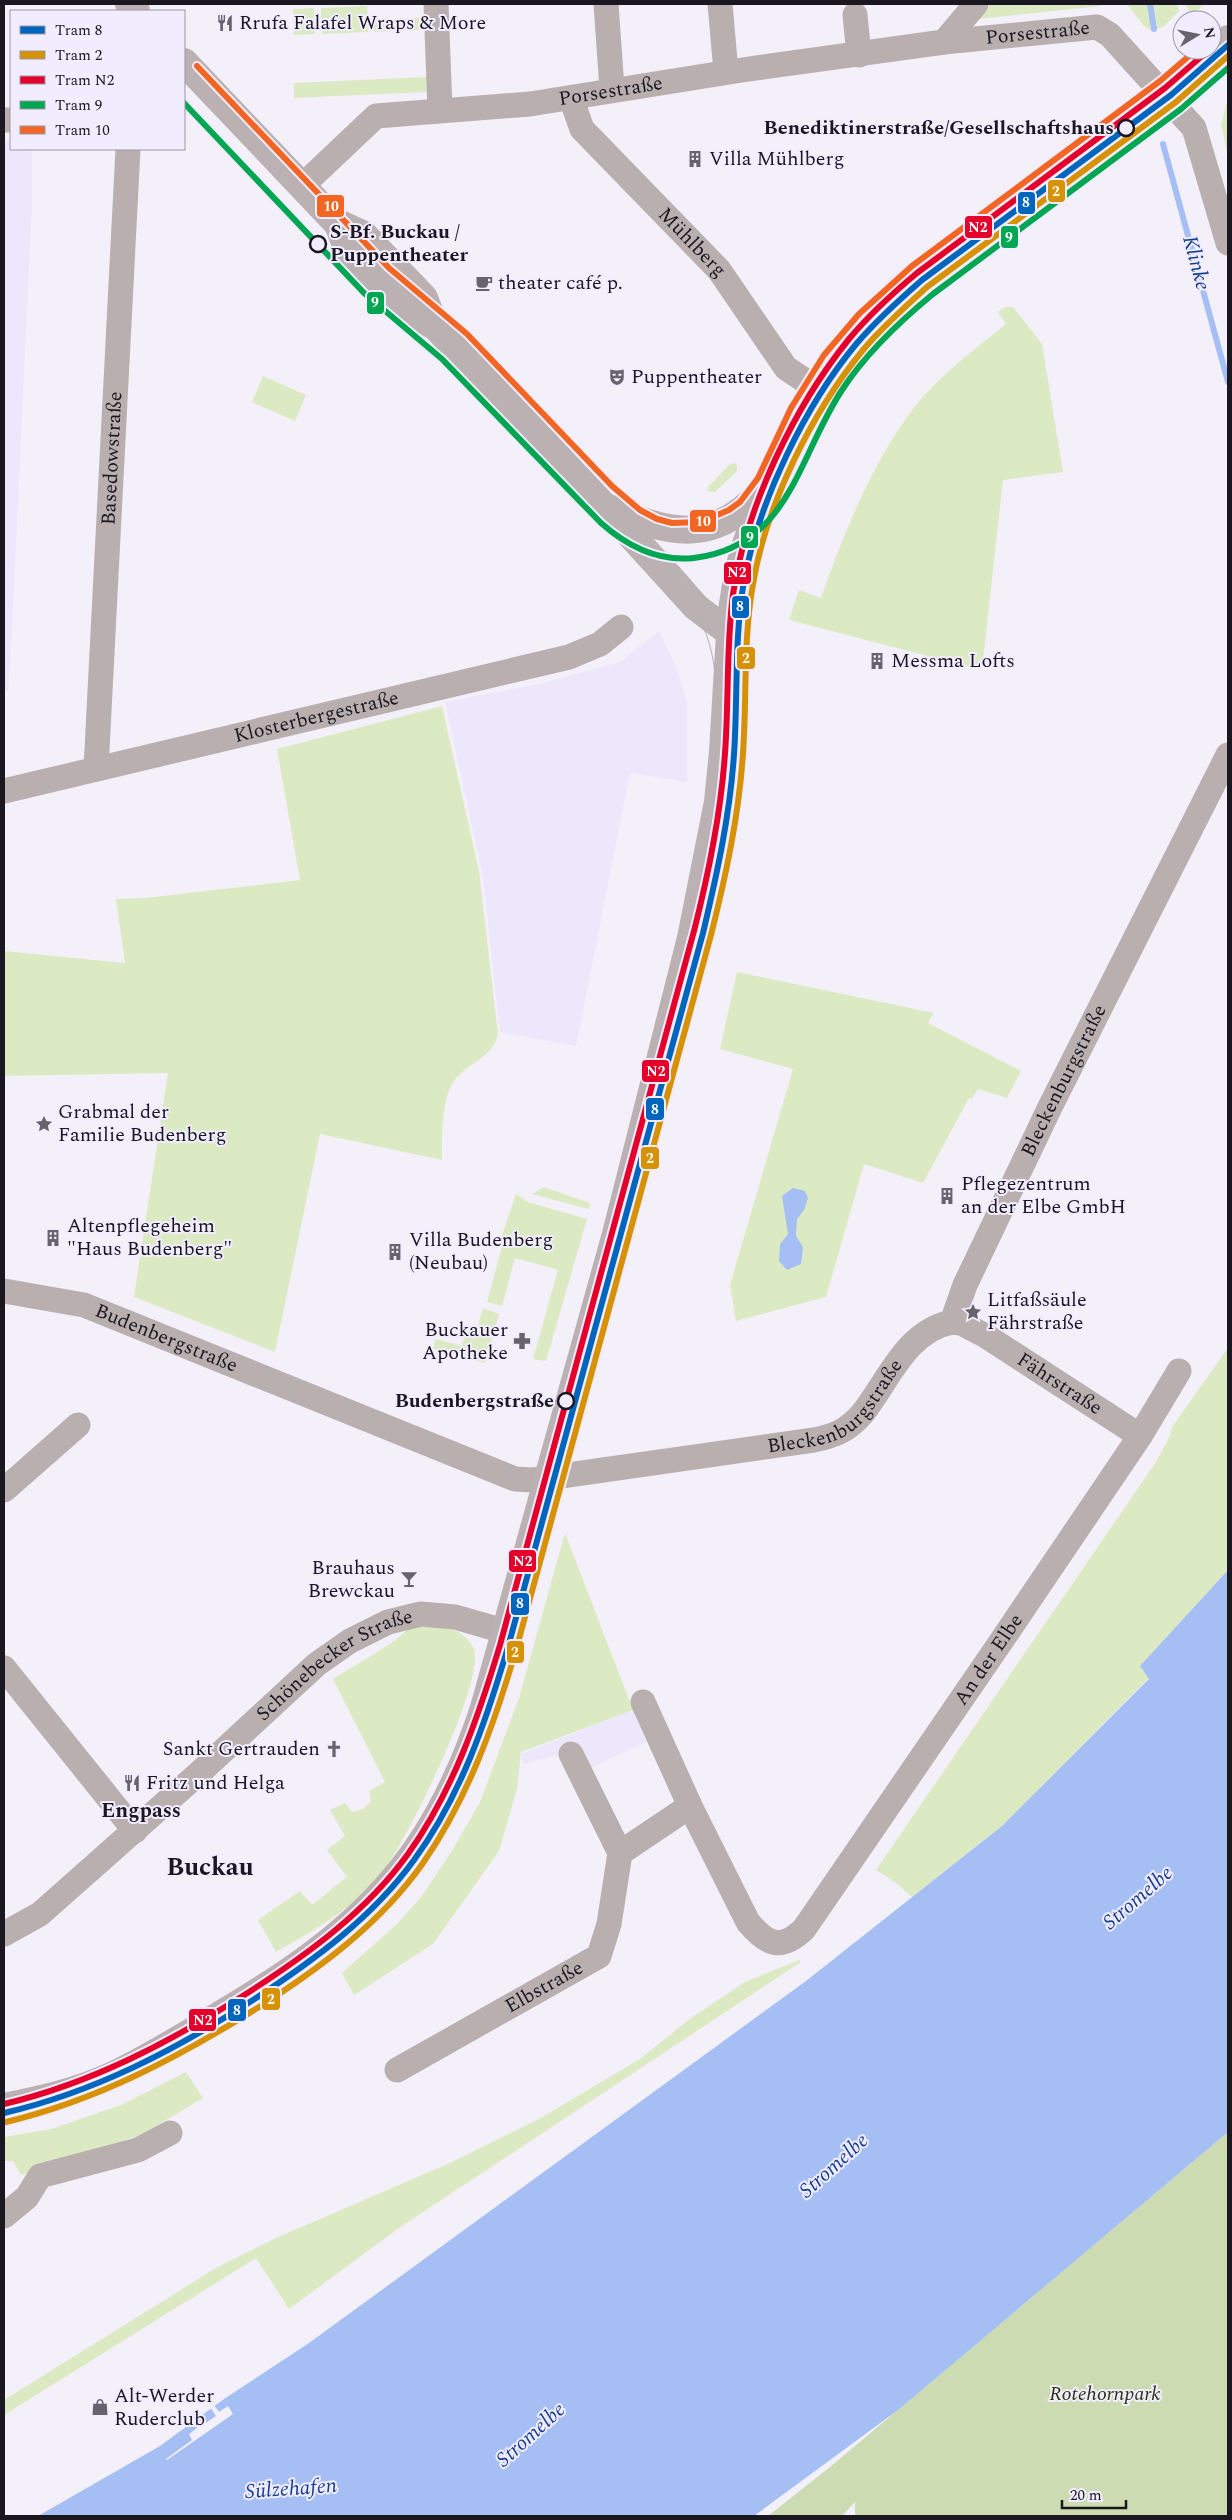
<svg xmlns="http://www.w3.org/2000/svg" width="1232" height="2520" font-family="Spectral,serif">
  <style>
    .built { fill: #ede7fc }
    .green { fill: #dceac3 }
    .forest { fill: #ccdbb1 }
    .water { fill: #a5bff5 }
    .pier { fill: #f3f0fa }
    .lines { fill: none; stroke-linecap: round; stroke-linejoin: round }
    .stream { stroke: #a5bff5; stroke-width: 6 }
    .minor { stroke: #b8afae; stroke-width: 25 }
    .major { stroke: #bbb0b2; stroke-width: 28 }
    .tram { stroke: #b7b0b4; stroke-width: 1 }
    .tram-1-casing { stroke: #f1ecfe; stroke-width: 10 }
    .tram-2-casing { stroke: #f1ecfe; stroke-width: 10 }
    .tram-3-casing { stroke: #f1ecfe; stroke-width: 10 }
    .tram-4-casing { stroke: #f1ecfe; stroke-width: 10 }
    .tram-5-casing { stroke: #f1ecfe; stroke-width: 10 }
    .tram-1 { stroke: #0065bd; stroke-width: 6 }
    .tram-2 { stroke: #d69105; stroke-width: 6 }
    .tram-3 { stroke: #e4002b; stroke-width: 6 }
    .tram-4 { stroke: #00a651; stroke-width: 6 }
    .tram-5 { stroke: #f26522; stroke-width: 6 }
    .stop-dot { fill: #f1ecfe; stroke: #1a1721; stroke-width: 2.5 }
    .labels { text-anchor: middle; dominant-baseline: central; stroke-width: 4; stroke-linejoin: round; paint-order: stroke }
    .poi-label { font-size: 20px; fill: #1a1721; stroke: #f1ecfe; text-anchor: start }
    .street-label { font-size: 20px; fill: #1a1721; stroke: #f1ecfe }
    .stop-label { font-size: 20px; font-weight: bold; fill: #1a1721; stroke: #f1ecfe; text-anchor: end }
    .park-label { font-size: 20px; font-style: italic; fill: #293410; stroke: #f1ecfe }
    .water-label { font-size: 21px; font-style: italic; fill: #153f92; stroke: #f1ecfe }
    .neighbourhood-label { font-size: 21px; font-weight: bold; fill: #1a1721; stroke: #f1ecfe }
    .district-label { font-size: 25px; font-weight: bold; fill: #1a1721; stroke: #f1ecfe }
    .line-badge { stroke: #f1ecfe; stroke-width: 2 }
    .badge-label { font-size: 14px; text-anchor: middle; font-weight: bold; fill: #fff }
  </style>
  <rect width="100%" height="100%" fill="#f3f0fa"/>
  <!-- built -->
  <g class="built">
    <polygon points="4,140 11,140 11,149 32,149 32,203 11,648 8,691 4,691"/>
    <polygon points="659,631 676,666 687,701 687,782 630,773 576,1046 500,1032 483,877 445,702 543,683 620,662"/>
    <polygon points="633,1710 647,1742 588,1769 578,1750 523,1764 521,1754"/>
  </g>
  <!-- green -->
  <g class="green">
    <polygon points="990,4 1103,4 1101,6 977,19"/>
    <polygon points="1127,4 1177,4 1179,11 1164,26 1152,31 1143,25"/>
    <polygon points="1186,4 1204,4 1195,13 1190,14"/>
    <polygon points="367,6 368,32 322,34 321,8"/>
    <polygon points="314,8 315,34 294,35 293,9"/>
    <polygon points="419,18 420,30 374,32 373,20"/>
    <polygon points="427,77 427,92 294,98 294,83"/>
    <polygon points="1228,98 1228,156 1221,125"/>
    <path d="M1005,307H1013L1042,344L1063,472L1003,480L982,670L789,620L799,590L821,598C844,532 872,463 915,406C940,375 975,349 1006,324L998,312Z"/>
    <polygon points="263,376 306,395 295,421 252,402"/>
    <polygon points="735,463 737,466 737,471 715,492 708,491 708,487 730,464"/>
    <path d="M442,706L479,871L498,1034C493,1058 468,1062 454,1081C441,1099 442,1138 442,1160L320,1134L275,1352L134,1297L168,1073L4,1076V951L125,963L116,899L146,898L300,880L277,749Z"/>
    <polygon points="737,972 934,1013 928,1023 1021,1071 1007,1098 978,1089 972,1099 969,1098 923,1183 864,1164 826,1297 736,1321 730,1285 793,1069 720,1049"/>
    <polygon points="544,1187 590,1203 589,1209 532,1194"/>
    <polygon points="516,1194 528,1202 587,1219 546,1361 533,1359 558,1270 515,1258 502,1306 487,1302 504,1239 501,1238"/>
    <polygon points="483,1308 499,1314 485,1363 433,1349 436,1339 461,1346 465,1337 474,1339"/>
    <polygon points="1228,1348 1228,1570 1140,1666 1149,1678 1002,1826 912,1897 896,1883 876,1870 1156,1462 1170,1436 1172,1427"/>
    <polygon points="565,1533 633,1710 521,1752 517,1789 499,1851 433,1944 354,1995 342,1973 397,1924 421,1897 453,1849 480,1802 519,1698"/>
    <path d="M409,1626C433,1626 460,1623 473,1647C489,1675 406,1842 384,1870C357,1906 315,1930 276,1952L258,1920L300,1891L312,1905L347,1877L327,1850L345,1836L330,1810L345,1803L352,1812L363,1809L371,1801L369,1791L385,1782L333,1679C349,1668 403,1640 409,1626Z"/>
    <polygon points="799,1960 801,1962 399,2228 289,2309 256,2258 4,2415 4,2400 216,2268 276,2238 452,2162 539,2119 640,2059 691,2018 745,1982"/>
    <polygon points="186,2072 203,2098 141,2135 21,2175 13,2161 4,2161 4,2137 51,2129 121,2105"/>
  </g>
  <!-- forest -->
  <polygon class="forest" points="1228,2132 1228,2516 855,2516 855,2502 842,2516 768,2516 830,2467"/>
  <!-- water -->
  <g class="water">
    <polygon points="793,1188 805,1191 808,1198 804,1210 797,1219 796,1236 803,1247 801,1264 787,1270 779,1261 780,1244 788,1234 782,1196"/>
    <polygon points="1228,1570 1228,2132 898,2410 754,2516 38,2516 160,2446 224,2399 309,2343 806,1981 1002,1826 1149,1679 1140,1666"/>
  </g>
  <!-- pier -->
  <polygon class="pier" points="214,2405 219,2412 228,2406 233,2414 167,2460 166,2459 192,2440 189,2434 197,2428 192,2420 196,2418 201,2426 216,2416 210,2407"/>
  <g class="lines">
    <!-- stream -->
    <g class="stream">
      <polyline points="1150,4 1154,29"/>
      <polyline points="1163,144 1228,382"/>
    </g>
    <!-- minor -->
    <g class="minor">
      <polyline points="436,4 440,110"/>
      <polyline points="606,4 612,89"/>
      <polyline points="720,4 726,72"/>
      <polyline points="855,15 859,55"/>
      <polyline points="944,42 976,4"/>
      <path id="s1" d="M571,98L582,129L719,270L786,368L816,388"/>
      <polyline points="4,120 11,120"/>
      <path id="s2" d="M302,186L376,116L530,104L742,70L944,42L1097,27L1110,35L1194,128L1228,243"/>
      <path id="s3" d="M96,769L128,149"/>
      <path id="s4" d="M4,791L569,657L600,644L621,627"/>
      <path id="s5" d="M4,1291L84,1305L515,1479L533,1480L814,1440C835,1436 848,1430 862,1414C889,1380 906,1331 952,1322L965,1285L1050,1107L1228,755"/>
      <path id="s6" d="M952,1322L961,1323L986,1336L1140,1436"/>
      <polyline points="4,1490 78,1425"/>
      <polyline points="4,1668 135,1831"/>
      <path id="s7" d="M643,1702L690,1806L748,1922C767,1945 781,1951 804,1929L1000,1643L1140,1436L1179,1371"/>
      <polyline points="620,1853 690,1806"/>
      <path id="s8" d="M4,1934L40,1914L198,1774L317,1664L350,1641L388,1622L421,1614L455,1617L507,1632"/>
      <path id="s9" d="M397,2070L599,1956L609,1924L620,1853L571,1754"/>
      <polyline points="4,2216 27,2197 40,2176 138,2150 170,2133"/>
    </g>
    <!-- major -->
    <g class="major">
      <polyline points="129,4 136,11"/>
      <polyline points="184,62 336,222 364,235 424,298 435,326"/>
      <polyline points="338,224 348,251 410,313 435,326 604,506 696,607 730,633"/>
      <path d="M609,508C671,535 715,545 764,489"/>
      <path d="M4,2107C39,2100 76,2092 109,2077C140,2063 169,2045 198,2028C268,1987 340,1943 393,1880C435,1831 464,1769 484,1708L616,1234L691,938L718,802L723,752L731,617L738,572L747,541L784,451L816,388L840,352L901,288L1138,112L1228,39"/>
    </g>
    <!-- tram -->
    <g class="tram">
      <path d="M602,486C624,508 646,531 668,555C711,601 737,635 737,701"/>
      <path d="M600,499C657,558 716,603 716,693"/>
    </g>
    <!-- tram-1 casing -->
    <g class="tram-1-casing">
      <path id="tram-1" d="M4,2113C95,2092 175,2050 253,2000C313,1961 372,1918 414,1860C461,1796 486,1721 508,1647L703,933C717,874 730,815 734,754C738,697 734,638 744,581C759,501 805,405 857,343C877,320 899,300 922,280L1171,95L1228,45"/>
    </g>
    <!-- tram-2 casing -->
    <g class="tram-2-casing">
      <path id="tram-2" d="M6,2122C98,2100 179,2057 259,2007C320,1968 381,1923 423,1863C468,1798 494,1725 516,1650L711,935C726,875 739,815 743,753C747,697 743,640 753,584C766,505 812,412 863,350C882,327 905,307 927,287L1176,102L1228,56"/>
    </g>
    <!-- tram-3 casing -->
    <g class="tram-3-casing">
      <path id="tram-3" d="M4,2104C93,2083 172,2041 249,1992C308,1954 366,1912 408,1854C453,1791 478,1718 500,1645L694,931C709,872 721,813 725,753C729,700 726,647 733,594C746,507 794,407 849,339C869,315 893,293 917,273L1165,88L1209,50"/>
    </g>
    <!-- tram-4 casing -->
    <g class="tram-4-casing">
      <path id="tram-4" d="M184,103L364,293L442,359L601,523C627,546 658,562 694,558C790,546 797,458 842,390C866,353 899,322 933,294L1181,109L1228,68"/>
    </g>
    <!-- tram-5 casing -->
    <g class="tram-5-casing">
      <polyline id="tram-5" points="197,66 389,268 467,334 612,486 640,510 657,519 672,523 701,522 729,510 740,502 758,478 791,408 824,355 859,314 912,266 1160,81 1196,50"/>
    </g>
    <!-- tram-1 -->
    <use href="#tram-1" class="tram-1"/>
    <!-- tram-2 -->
    <use href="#tram-2" class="tram-2"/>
    <!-- tram-3 -->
    <use href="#tram-3" class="tram-3"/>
    <!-- tram-4 -->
    <use href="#tram-4" class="tram-4"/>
    <!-- tram-5 -->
    <use href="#tram-5" class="tram-5"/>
  </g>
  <!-- icons -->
  <defs>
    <g id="restaurant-bare" transform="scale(1.35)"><path d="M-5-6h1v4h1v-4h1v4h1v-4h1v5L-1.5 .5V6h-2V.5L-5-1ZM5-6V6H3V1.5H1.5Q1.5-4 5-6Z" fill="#66636d" stroke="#f1ecfe" stroke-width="2.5" paint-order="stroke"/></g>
    <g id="building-bare" transform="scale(1.35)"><path d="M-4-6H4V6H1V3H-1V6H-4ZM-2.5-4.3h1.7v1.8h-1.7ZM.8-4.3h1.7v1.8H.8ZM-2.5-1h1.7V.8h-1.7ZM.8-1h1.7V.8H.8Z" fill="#66636d" stroke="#f1ecfe" stroke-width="2.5" paint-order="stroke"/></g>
    <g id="cafe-bare" transform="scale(1.35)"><path d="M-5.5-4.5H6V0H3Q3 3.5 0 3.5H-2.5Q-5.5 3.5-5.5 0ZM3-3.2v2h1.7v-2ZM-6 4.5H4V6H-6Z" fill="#66636d" stroke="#f1ecfe" stroke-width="2.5" paint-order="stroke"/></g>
    <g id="theatre-bare" transform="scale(1.35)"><path d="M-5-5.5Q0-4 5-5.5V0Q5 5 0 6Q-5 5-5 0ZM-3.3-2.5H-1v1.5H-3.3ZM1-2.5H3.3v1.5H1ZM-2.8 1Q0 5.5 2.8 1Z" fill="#66636d" stroke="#f1ecfe" stroke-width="2.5" paint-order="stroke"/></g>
    <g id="sight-bare" transform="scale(1.35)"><path d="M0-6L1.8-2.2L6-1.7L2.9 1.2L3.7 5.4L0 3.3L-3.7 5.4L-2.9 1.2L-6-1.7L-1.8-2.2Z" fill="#66636d" stroke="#f1ecfe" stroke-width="2.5" paint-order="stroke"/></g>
    <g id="pharmacy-bare" transform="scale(1.35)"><path d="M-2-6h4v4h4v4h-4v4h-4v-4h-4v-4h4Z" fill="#66636d" stroke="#f1ecfe" stroke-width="2.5" paint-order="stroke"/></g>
    <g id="bar-bare" transform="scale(1.35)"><path d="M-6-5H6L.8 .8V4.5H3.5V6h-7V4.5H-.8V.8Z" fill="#66636d" stroke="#f1ecfe" stroke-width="2.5" paint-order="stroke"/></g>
    <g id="church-bare" transform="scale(1.35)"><path d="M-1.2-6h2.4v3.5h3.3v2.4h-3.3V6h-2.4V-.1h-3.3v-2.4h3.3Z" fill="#66636d" stroke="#f1ecfe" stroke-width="2.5" paint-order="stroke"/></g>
    <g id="shop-bare" transform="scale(1.35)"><path d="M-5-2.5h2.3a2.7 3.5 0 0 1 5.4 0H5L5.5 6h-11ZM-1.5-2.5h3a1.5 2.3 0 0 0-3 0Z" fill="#66636d" stroke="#f1ecfe" stroke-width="2.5" paint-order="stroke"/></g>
  </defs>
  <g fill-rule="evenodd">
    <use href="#restaurant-bare" x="225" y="23"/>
    <use href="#building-bare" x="695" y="159"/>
    <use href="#cafe-bare" x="484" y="283"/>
    <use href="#theatre-bare" x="617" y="377"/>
    <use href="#building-bare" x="877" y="661"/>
    <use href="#sight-bare" x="44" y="1124"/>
    <use href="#building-bare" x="947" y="1196"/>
    <use href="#building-bare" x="53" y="1238"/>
    <use href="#building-bare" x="395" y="1252"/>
    <use href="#sight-bare" x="973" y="1312"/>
    <use href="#pharmacy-bare" x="522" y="1341"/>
    <use href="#bar-bare" x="409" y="1579"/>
    <use href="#church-bare" x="334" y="1749"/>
    <use href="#restaurant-bare" x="132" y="1783"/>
    <use href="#shop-bare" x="100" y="2407"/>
  </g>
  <!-- markers -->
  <g class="stop-dot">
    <circle cx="1126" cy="128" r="8"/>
    <circle cx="318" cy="244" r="8"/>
    <circle cx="566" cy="1401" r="8"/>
  </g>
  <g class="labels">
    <!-- poi labels -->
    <g class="poi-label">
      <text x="239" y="23">Rrufa Falafel Wraps &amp; More</text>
      <text x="709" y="159">Villa Mühlberg</text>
      <text x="498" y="283">theater café p.</text>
      <text x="631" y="377">Puppentheater</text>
      <text x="891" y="661">Messma Lofts</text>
      <text x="58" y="1112">Grabmal der<tspan x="58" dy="23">Familie Budenberg</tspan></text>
      <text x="961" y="1184">Pflegezentrum<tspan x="961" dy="23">an der Elbe GmbH</tspan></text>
      <text x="67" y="1226">Altenpflegeheim<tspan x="67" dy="23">"Haus Budenberg"</tspan></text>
      <text x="409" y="1240">Villa Budenberg<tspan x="409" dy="23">(Neubau)</tspan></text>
      <text x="987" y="1300">Litfaßsäule<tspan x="987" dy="23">Fährstraße</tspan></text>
      <text x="508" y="1330" text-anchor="end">Buckauer<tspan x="508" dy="23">Apotheke</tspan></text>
      <text x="395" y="1568" text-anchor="end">Brauhaus<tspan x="395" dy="23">Brewckau</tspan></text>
      <text x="320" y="1749" text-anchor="end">Sankt Gertrauden</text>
      <text x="146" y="1783">Fritz und Helga</text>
      <text x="114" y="2396">Alt-Werder<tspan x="114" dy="23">Ruderclub</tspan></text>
    </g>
    <!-- street labels -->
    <g class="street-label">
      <text stroke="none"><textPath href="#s2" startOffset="769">Porsestraße</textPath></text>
      <text stroke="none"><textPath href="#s2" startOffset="338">Porsestraße</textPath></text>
      <text stroke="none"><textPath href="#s1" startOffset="191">Mühlberg</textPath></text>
      <text stroke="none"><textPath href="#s3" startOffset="311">Basedowstraße</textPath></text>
      <text stroke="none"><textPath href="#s4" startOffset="321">Klosterbergestraße</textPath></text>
      <text stroke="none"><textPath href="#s5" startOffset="1302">Bleckenburgstraße</textPath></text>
      <text stroke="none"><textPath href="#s5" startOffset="170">Budenbergstraße</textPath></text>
      <text stroke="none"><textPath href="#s6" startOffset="125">Fährstraße</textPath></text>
      <text stroke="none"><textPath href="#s5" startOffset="884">Bleckenburgstraße</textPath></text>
      <text stroke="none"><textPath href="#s7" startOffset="638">An der Elbe</textPath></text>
      <text stroke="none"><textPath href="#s8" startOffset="429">Schönebecker Straße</textPath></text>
      <text stroke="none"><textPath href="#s9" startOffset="169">Elbstraße</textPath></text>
    </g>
    <!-- stop labels -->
    <g class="stop-label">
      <text x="1114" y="128">Benediktinerstraße/Gesellschaftshaus</text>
      <text x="330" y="232" text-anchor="start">S-Bf. Buckau /<tspan x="330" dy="23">Puppentheater</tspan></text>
      <text x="554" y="1401">Budenbergstraße</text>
    </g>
    <!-- park labels -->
    <g class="park-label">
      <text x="1105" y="2394">Rotehornpark</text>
    </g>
    <!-- water labels -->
    <g class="water-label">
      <text transform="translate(1196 263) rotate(75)">Klinke</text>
      <text transform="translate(1138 1898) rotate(-41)">Stromelbe</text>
      <text transform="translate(834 2166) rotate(-42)">Stromelbe</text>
      <text transform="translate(531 2435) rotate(-42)">Stromelbe</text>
      <text transform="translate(291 2489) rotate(-4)">Sülzehafen</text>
    </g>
    <!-- neighbourhood labels -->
    <g class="neighbourhood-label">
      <text x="141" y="1811">Engpass</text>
    </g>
    <!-- district labels -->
    <g class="district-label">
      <text x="210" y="1868">Buckau</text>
    </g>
  </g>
  <g class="line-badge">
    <rect x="1047" y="179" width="19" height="24" rx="5" fill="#d69105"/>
    <rect x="1017" y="191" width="19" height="24" rx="5" fill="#0065bd"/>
    <rect x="316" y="194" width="29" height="24" rx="5" fill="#f26522"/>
    <rect x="964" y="215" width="29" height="24" rx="5" fill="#e4002b"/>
    <rect x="1000" y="225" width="19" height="24" rx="5" fill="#00a651"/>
    <rect x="366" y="291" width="19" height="24" rx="5" fill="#00a651"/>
    <rect x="689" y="509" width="28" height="24" rx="5" fill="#f26522"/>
    <rect x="740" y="525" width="19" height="24" rx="5" fill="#00a651"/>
    <rect x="723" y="561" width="29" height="24" rx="5" fill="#e4002b"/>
    <rect x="731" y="595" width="19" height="24" rx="5" fill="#0065bd"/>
    <rect x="736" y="646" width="20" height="24" rx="5" fill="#d69105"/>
    <rect x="641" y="1059" width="29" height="24" rx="5" fill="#e4002b"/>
    <rect x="645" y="1097" width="20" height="24" rx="5" fill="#0065bd"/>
    <rect x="640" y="1146" width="20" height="24" rx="5" fill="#d69105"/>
    <rect x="508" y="1549" width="29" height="24" rx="5" fill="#e4002b"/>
    <rect x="510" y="1592" width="20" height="24" rx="5" fill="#0065bd"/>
    <rect x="506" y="1640" width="19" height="24" rx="5" fill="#d69105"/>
    <rect x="261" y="1987" width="20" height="24" rx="5" fill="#d69105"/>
    <rect x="227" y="1998" width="20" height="24" rx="5" fill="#0065bd"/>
    <rect x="188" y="2008" width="29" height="24" rx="5" fill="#e4002b"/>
  </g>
  <g class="badge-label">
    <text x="1056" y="196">2</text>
    <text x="1026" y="207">8</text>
    <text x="331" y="211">10</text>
    <text x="978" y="232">N2</text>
    <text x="1009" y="242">9</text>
    <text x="375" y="307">9</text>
    <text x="703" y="526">10</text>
    <text x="750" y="542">9</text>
    <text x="737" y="577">N2</text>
    <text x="740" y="611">8</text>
    <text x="746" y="663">2</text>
    <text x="656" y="1076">N2</text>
    <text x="655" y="1114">8</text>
    <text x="650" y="1163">2</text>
    <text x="523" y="1566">N2</text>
    <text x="520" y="1608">8</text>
    <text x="515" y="1657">2</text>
    <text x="271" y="2004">2</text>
    <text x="237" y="2015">8</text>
    <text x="203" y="2025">N2</text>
  </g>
  <!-- border -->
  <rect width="1232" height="2520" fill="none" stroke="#1a1721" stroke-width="10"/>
  <!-- legend -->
  <rect x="10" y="10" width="175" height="140" fill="#f1ecfe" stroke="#9b97a6"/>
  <rect x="20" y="26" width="25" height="8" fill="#0065bd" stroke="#9b97a6"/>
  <text x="55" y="35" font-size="15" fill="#1a1721">Tram 8</text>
  <rect x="20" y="51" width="25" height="8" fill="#d69105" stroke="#9b97a6"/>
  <text x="55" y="60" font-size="15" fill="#1a1721">Tram 2</text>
  <rect x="20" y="76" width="25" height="8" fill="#e4002b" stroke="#9b97a6"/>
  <text x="55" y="85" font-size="15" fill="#1a1721">Tram N2</text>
  <rect x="20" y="101" width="25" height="8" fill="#00a651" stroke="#9b97a6"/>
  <text x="55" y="110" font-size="15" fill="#1a1721">Tram 9</text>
  <rect x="20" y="126" width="25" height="8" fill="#f26522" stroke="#9b97a6"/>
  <text x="55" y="135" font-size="15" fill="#1a1721">Tram 10</text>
  <!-- north arrow -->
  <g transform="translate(1197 35) rotate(80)"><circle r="24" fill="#f1ecfe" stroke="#9b97a6"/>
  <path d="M0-4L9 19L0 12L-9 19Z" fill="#66636d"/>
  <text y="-8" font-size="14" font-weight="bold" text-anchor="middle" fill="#1a1721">N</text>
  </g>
  <!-- scale -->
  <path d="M1062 2500v8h64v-8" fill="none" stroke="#1a1721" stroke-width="2.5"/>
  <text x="1070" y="2500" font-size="15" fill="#1a1721" stroke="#f1ecfe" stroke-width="4" paint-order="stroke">20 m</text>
</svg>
